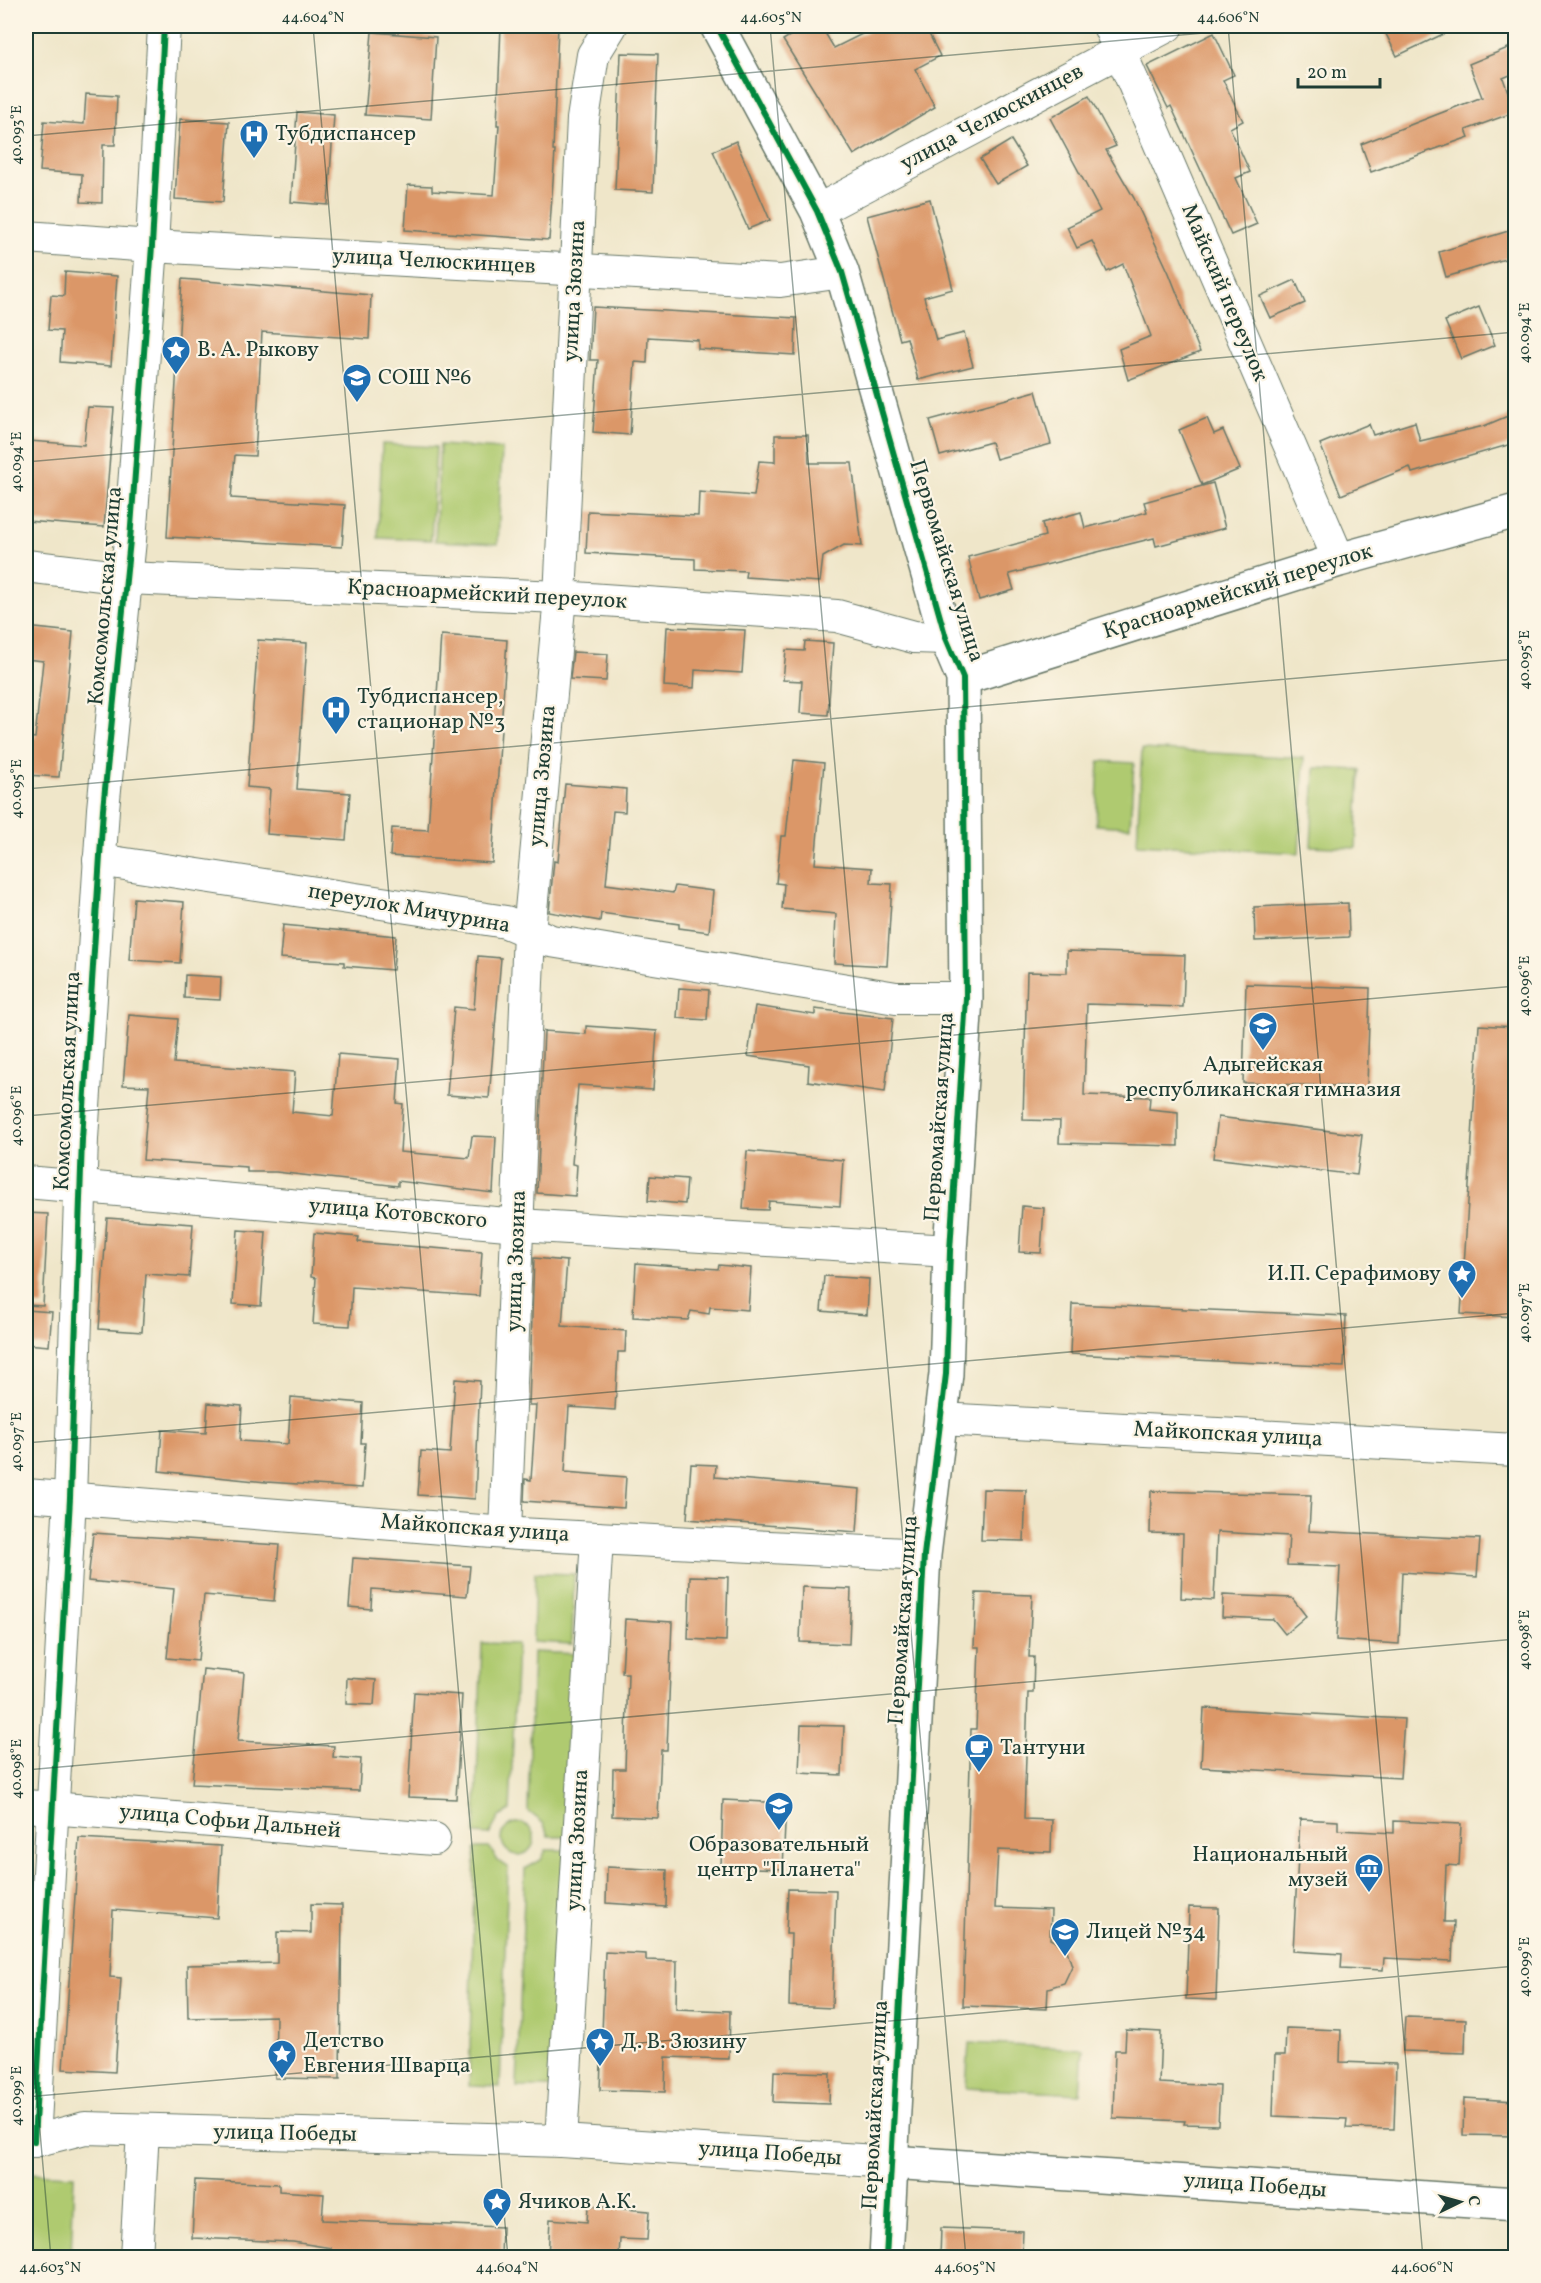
<svg xmlns="http://www.w3.org/2000/svg" width="1541" height="2283" font-family="Vollkorn,serif">
  <style>
    .green { fill: #afca70; stroke: #678452; stroke-width: 1.5 }
    .building { fill: #db9767 }
    .lines { fill: none; stroke-linecap: round; stroke-linejoin: round }
    .minor-casing { stroke: #687868; stroke-width: 34 }
    .tertiary-casing { stroke: #687868; stroke-width: 36 }
    .minor { stroke: #fff; stroke-width: 32 }
    .tertiary { stroke: #fff; stroke-width: 33 }
    .cycleway-casing { stroke: #fcf5e5; stroke-width: 10 }
    .cycleway { stroke: #00873e; stroke-width: 6 }
    .ticks { fill: none; stroke: #1f3d34; stroke-width: 1.5; stroke-opacity: 0.45 }
    .labels { text-anchor: middle; dominant-baseline: central; stroke-width: 4.5; stroke-linejoin: round; paint-order: stroke }
    .street-label { font-size: 22px; fill: #1f3d34; stroke: #fcf5e5 }
    .poi-label { font-size: 22px; fill: #1f3d34; stroke: #fcf5e5; text-anchor: start }
    .neatline { fill: none; stroke: #1f3d34; stroke-width: 2 }
    .ticks-label { font-size: 15px; text-anchor: middle; fill: #1f3d34 }
  </style>
  <rect width="100%" height="100%" fill="#fcf5e5"/>
  <filter id="ink" filterUnits="userSpaceOnUse"><feTurbulence type="fractalNoise" baseFrequency=".0167" numOctaves="2"/><feDisplacementMap in="SourceGraphic" scale="12" xChannelSelector="R" yChannelSelector="G"/><feConvolveMatrix kernelMatrix="1 2 1 2 8 2 1 2 1" color-interpolation-filters="sRGB"/></filter>
  <filter id="wash" filterUnits="userSpaceOnUse"><feTurbulence type="fractalNoise" baseFrequency=".008" numOctaves="4" result="noise"/><feDisplacementMap in="SourceGraphic" scale="24" xChannelSelector="R" yChannelSelector="G"/><feGaussianBlur stdDeviation="1.35" result="paint"/><feColorMatrix in="noise" values="0 0 0 0 0 0 0 0 0 0 0 0 0 0 0 0 0 1.4 0 .05"/><feComposite in="paint" operator="in"/></filter>
  <g filter="url(#wash)">
    <rect width="100%" height="100%" fill="#efe6c9"/>
    <!-- green -->
    <g class="green">
      <polygon points="382,444 436,447 431,540 378,538"/>
      <polygon points="440,445 502,449 498,544 435,541"/>
      <polygon points="1142,749 1304,758 1299,853 1137,844"/>
      <polygon points="1099,761 1134,763 1130,827 1096,825"/>
      <polygon points="1315,768 1360,770 1356,848 1311,846"/>
      <polygon points="535,1573 574,1574 572,1644 533,1642"/>
      <polygon points="482,1643 517,1644 510,1811 499,1817 489,1835 475,1834"/>
      <polygon points="533,1652 578,1654 569,1836 548,1836 544,1824 528,1811"/>
      <circle cx="518" cy="1839" r="16"/>
      <polygon points="475,1848 490,1848 498,1861 508,1868 500,2087 469,2086"/>
      <polygon points="546,1850 569,1850 555,2087 517,2087 525,1869 541,1860"/>
      <polygon points="969,2043 1083,2049 1080,2094 966,2088"/>
      <polygon points="26,2173 74,2175 71,2257 26,2257"/>
    </g>
    <g id="blocks">
      <!-- building -->
      <g class="building">
        <polygon points="501,26 558,26 553,151 555,151 549,240 405,230 408,185 432,186 432,191 494,195 499,125 497,125"/>
        <polygon points="806,26 821,26 834,48 878,26 925,26 940,56 915,69 935,107 854,155 783,40"/>
        <polygon points="1382,26 1460,26 1397,56"/>
        <polygon points="372,32 436,37 431,119 365,115"/>
        <polygon points="1214,33 1234,75 1223,80 1243,121 1230,128 1250,172 1236,178 1257,224 1231,235 1171,106 1168,108 1147,66"/>
        <polygon points="1515,45 1515,73 1503,78 1515,112 1466,130 1469,137 1371,172 1361,144 1482,97 1469,64"/>
        <polygon points="621,53 658,54 653,192 615,190"/>
        <polygon points="86,94 117,96 115,145 103,145 102,203 81,202 82,174 40,171 44,121 84,124"/>
        <polygon points="1089,96 1116,146 1106,150 1134,198 1169,273 1200,352 1128,380 1119,349 1151,336 1123,264 1107,272 1092,241 1077,248 1067,227 1100,211 1050,118"/>
        <polygon points="297,112 334,115 328,205 291,202"/>
        <polygon points="180,119 229,122 223,202 175,199"/>
        <polygon points="1011,140 1027,166 996,184 980,159"/>
        <polygon points="736,141 770,220 748,229 713,151"/>
        <polygon points="930,199 953,289 924,297 936,340 964,333 973,366 918,380 907,338 900,340 867,216"/>
        <polygon points="1515,229 1515,256 1446,277 1439,252"/>
        <polygon points="65,272 117,276 111,366 60,362 62,331 48,330 51,295 64,296"/>
        <polygon points="182,279 371,295 369,339 262,332 255,456 235,455 231,498 345,505 342,547 167,537"/>
        <polygon points="1295,280 1305,303 1270,318 1260,296"/>
        <polygon points="593,307 796,318 795,355 698,349 698,340 648,337 647,363 635,362 630,435 593,432 598,360 590,360"/>
        <polygon points="1479,307 1495,345 1461,359 1445,321"/>
        <polygon points="1036,391 1051,444 996,459 991,442 940,456 930,420"/>
        <polygon points="88,407 114,408 104,527 26,521 29,441 84,445"/>
        <polygon points="1515,413 1515,443 1412,473 1410,467 1341,495 1320,444 1369,424 1373,435 1415,422 1420,441 1484,426"/>
        <polygon points="1207,418 1214,434 1223,430 1240,469 1202,485 1179,430"/>
        <polygon points="775,435 808,435 809,463 852,463 862,546 844,545 823,557 820,582 745,577 746,571 695,569 695,559 586,553 588,511 698,516 699,492 754,496 759,461 775,462"/>
        <polygon points="1213,483 1225,528 1156,546 1154,538 1009,574 1014,590 979,600 968,557 1045,536 1042,523 1081,512 1085,528 1147,512 1144,502"/>
        <polygon points="26,627 73,632 59,777 26,775 26,737 35,738 43,661 26,659"/>
        <polygon points="667,627 745,630 742,673 695,670 694,688 664,686"/>
        <polygon points="441,635 507,640 492,863 390,856 392,828 428,830"/>
        <polygon points="258,640 307,643 297,789 350,793 346,840 267,834 270,789 247,787"/>
        <polygon points="805,641 833,643 828,715 800,713 802,681 783,680 786,650 804,651"/>
        <polygon points="573,652 608,654 606,681 570,679"/>
        <polygon points="794,760 824,763 815,864 872,868 871,883 892,884 887,966 834,963 836,914 782,909 784,884 776,883 781,836 786,836"/>
        <polygon points="565,784 626,789 625,812 613,811 606,884 673,893 675,886 713,891 709,932 679,928 679,924 601,913 600,921 549,912 554,861 558,862"/>
        <polygon points="134,898 184,902 180,963 129,960"/>
        <polygon points="1348,903 1349,937 1255,941 1254,907"/>
        <polygon points="283,925 396,936 393,970 344,966 344,962 280,958"/>
        <polygon points="1067,951 1185,955 1183,1007 1087,1004 1084,1095 1150,1097 1149,1109 1178,1112 1178,1146 1059,1143 1060,1121 1023,1120 1027,972 1067,973"/>
        <polygon points="478,956 501,958 489,1098 447,1095 454,1007 474,1009"/>
        <polygon points="185,975 221,977 220,1000 184,998"/>
        <polygon points="1246,984 1370,988 1367,1087 1243,1083"/>
        <polygon points="679,988 709,990 707,1020 677,1018"/>
        <polygon points="755,1006 815,1015 815,1009 893,1018 885,1092 808,1081 809,1065 748,1056"/>
        <polygon points="129,1015 178,1019 174,1063 295,1072 292,1112 333,1116 338,1054 400,1059 397,1103 403,1104 400,1152 469,1158 472,1136 496,1137 493,1193 398,1181 398,1186 276,1172 247,1172 247,1167 143,1160 149,1086 123,1085"/>
        <polygon points="1479,1025 1515,1027 1515,1317 1461,1314"/>
        <polygon points="586,1026 657,1031 653,1090 578,1085 572,1164 577,1165 575,1196 537,1193 544,1031 586,1034"/>
        <polygon points="1218,1117 1362,1135 1357,1175 1213,1158"/>
        <polygon points="747,1151 843,1160 840,1206 769,1201 768,1210 743,1209"/>
        <polygon points="650,1176 687,1179 685,1204 648,1201"/>
        <polygon points="1022,1206 1044,1208 1041,1253 1019,1252"/>
        <polygon points="26,1213 48,1214 43,1306 26,1305"/>
        <polygon points="107,1218 193,1224 189,1277 146,1274 142,1332 99,1329"/>
        <polygon points="238,1230 266,1232 261,1306 233,1304"/>
        <polygon points="314,1233 359,1237 358,1242 482,1252 479,1296 352,1287 350,1326 313,1324 316,1278 311,1277"/>
        <polygon points="534,1258 567,1261 562,1326 626,1331 625,1352 618,1352 615,1410 569,1407 565,1472 626,1477 624,1508 524,1501 525,1479 531,1480 536,1405 529,1405"/>
        <polygon points="636,1263 718,1269 719,1265 751,1268 748,1310 710,1307 709,1314 691,1311 688,1320 633,1317"/>
        <polygon points="824,1276 869,1279 867,1315 821,1311"/>
        <polygon points="1072,1304 1346,1316 1344,1367 1070,1354"/>
        <polygon points="26,1310 52,1312 49,1346 26,1344"/>
        <polygon points="455,1379 480,1381 475,1499 418,1495 421,1451 450,1453"/>
        <polygon points="291,1397 363,1403 361,1443 365,1443 362,1488 266,1482 159,1471 162,1430 206,1433 208,1403 242,1406 240,1441 288,1444"/>
        <polygon points="691,1464 716,1465 715,1477 860,1489 857,1532 687,1519"/>
        <polygon points="983,1489 1026,1490 1024,1541 981,1540"/>
        <polygon points="1151,1491 1311,1495 1309,1531 1480,1539 1477,1577 1402,1572 1399,1644 1336,1640 1340,1567 1287,1565 1289,1536 1217,1532 1214,1600 1181,1598 1183,1534 1150,1533"/>
        <polygon points="93,1533 279,1545 274,1601 204,1595 198,1661 167,1658 174,1589 88,1581"/>
        <polygon points="353,1558 470,1566 467,1596 372,1589 371,1609 349,1607"/>
        <polygon points="690,1576 728,1577 726,1641 688,1639"/>
        <polygon points="802,1587 851,1589 849,1644 800,1642"/>
        <polygon points="976,1593 1032,1595 1029,1657 1034,1657 1033,1693 1028,1693 1024,1819 1052,1820 1051,1852 998,1850 995,1908 1051,1910 1050,1939 1066,1947 1072,1966 1064,1983 1048,1988 1047,2009 963,2006 971,1729 976,1729 979,1647 974,1647"/>
        <polygon points="1223,1595 1292,1598 1306,1616 1285,1634 1273,1619 1222,1617"/>
        <polygon points="625,1619 672,1622 667,1750 661,1750 658,1818 612,1816 613,1769 625,1769 628,1673 622,1673"/>
        <polygon points="203,1669 244,1673 238,1741 334,1746 333,1757 361,1759 359,1791 192,1784"/>
        <polygon points="347,1678 376,1680 374,1705 346,1704"/>
        <polygon points="414,1692 462,1695 456,1799 408,1797"/>
        <polygon points="1204,1708 1404,1719 1400,1778 1201,1767"/>
        <polygon points="801,1725 844,1726 842,1775 799,1773"/>
        <polygon points="723,1800 786,1803 783,1869 721,1867"/>
        <polygon points="1300,1819 1338,1821 1338,1830 1394,1833 1394,1821 1461,1824 1459,1866 1446,1865 1444,1922 1454,1922 1452,1961 1384,1958 1383,1970 1341,1968 1342,1954 1293,1951"/>
        <polygon points="79,1838 221,1846 217,1918 113,1910 110,1977 121,1978 115,2072 63,2069"/>
        <polygon points="607,1867 667,1870 666,1907 606,1903"/>
        <polygon points="788,1889 836,1890 832,2008 789,2006 791,1934 786,1934"/>
        <polygon points="311,1904 342,1905 340,2079 275,2078 276,2016 188,2018 187,1965 277,1963 277,1932 311,1933"/>
        <polygon points="1189,1907 1219,1908 1216,2000 1186,1999"/>
        <polygon points="605,1952 646,1954 646,1960 677,1961 676,2009 730,2011 729,2059 666,2057 665,2092 600,2090"/>
        <polygon points="1405,2017 1466,2019 1465,2053 1403,2051"/>
        <polygon points="1286,2028 1341,2030 1340,2062 1396,2064 1394,2129 1346,2128 1347,2119 1273,2116 1275,2055 1285,2055"/>
        <polygon points="1126,2030 1161,2032 1159,2083 1220,2086 1218,2125 1184,2124 1185,2121 1113,2118 1115,2050 1125,2050"/>
        <polygon points="774,2071 830,2073 829,2104 773,2102"/>
        <polygon points="1464,2098 1515,2101 1515,2136 1463,2135"/>
        <polygon points="195,2180 279,2184 279,2191 324,2194 322,2220 502,2227 501,2258 331,2258 331,2248 293,2242 192,2238"/>
        <polygon points="588,2206 649,2211 647,2240 620,2239 619,2258 548,2258 550,2219 587,2222"/>
        <polygon points="941,2228 1023,2231 1022,2254 990,2253 990,2258 940,2258"/>
      </g>
    </g>
  </g>
  <g filter="url(#ink)">
    <use href="#blocks" fill-opacity="0" stroke="#687868" stroke-width="1.5"/>
    <g class="lines">
      <!-- minor casing -->
      <g class="minor-casing">
        <g id="minor">
          <polyline points="1109,26 1339,560"/>
          <polyline points="817,211 1167,26"/>
          <polyline points="26,237 152,246 780,281 842,272"/>
          <polyline points="26,566 127,578 560,597 837,616 914,637 946,638"/>
          <polyline points="99,860 506,922 551,941 896,998 966,998"/>
          <polyline points="26,1182 519,1225 950,1251"/>
          <polyline points="940,1419 1516,1450"/>
          <polyline points="26,1495 519,1534 924,1555"/>
          <polyline points="505,1532 529,932 560,597 583,119 593,55 611,26"/>
          <polyline points="26,1806 434,1839"/>
          <polyline points="26,2140 34,2141 85,2128 561,2141 891,2162"/>
          <polyline points="34,2141 70,1498 82,1139 103,809 130,540 152,246 164,26"/>
          <polyline points="561,2141 597,1538"/>
          <polyline points="136,2258 143,2130"/>
        </g>
      </g>
      <!-- tertiary casing -->
      <g class="tertiary-casing">
        <g id="tertiary">
          <polyline points="717,26 817,211 842,272 946,638 963,678 966,998 950,1251 946,1374 924,1555 886,2258"/>
          <polyline points="963,678 1339,560 1516,511"/>
          <polyline points="891,2162 1516,2204"/>
        </g>
      </g>
      <!-- minor -->
      <use href="#minor" class="minor"/>
      <!-- tertiary -->
      <use href="#tertiary" class="tertiary"/>
      <!-- cycleway casing -->
      <g class="cycleway-casing">
        <g id="cycleway">
          <polyline points="717,26 817,211 842,272 946,638 963,678 966,998 950,1251 946,1374 924,1555 886,2258"/>
          <polyline points="34,2141 70,1498 82,1139 103,809 130,540 152,246 164,26"/>
        </g>
      </g>
      <!-- cycleway -->
      <use href="#cycleway" class="cycleway"/>
    </g>
  </g>
  <!-- ticks -->
  <path class="ticks" d="M313,26L508,2258M770,26L966,2258M1228,26L1423,2258M26,136L1284,26M26,462L1516,332M26,789L1516,659M26,1116L1516,986M26,1443L1516,1313M26,1770L1516,1639M26,1971L51,2258M26,2097L1516,1966"/>
  <!-- icons -->
  <defs>
    <g id="hospital-pin" transform="scale(1.5)"><path d="M0 17L-7.5 6A9.5 9.5 0 1 1 7.5 6Z" fill="#1f6fb2" stroke="#fcf5e5"/><path d="M-5-5h3v3.5h4V-5h3V5h-3V1.5h-4V5h-3Z" fill="#fff"/></g>
    <g id="sight-pin" transform="scale(1.5)"><path d="M0 17L-7.5 6A9.5 9.5 0 1 1 7.5 6Z" fill="#1f6fb2" stroke="#fcf5e5"/><path d="M0-6L1.8-2.2L6-1.7L2.9 1.2L3.7 5.4L0 3.3L-3.7 5.4L-2.9 1.2L-6-1.7L-1.8-2.2Z" fill="#fff"/></g>
    <g id="school-pin" transform="scale(1.5)"><path d="M0 17L-7.5 6A9.5 9.5 0 1 1 7.5 6Z" fill="#1f6fb2" stroke="#fcf5e5"/><path d="M0-5L7-2L0 1L-7-2ZM-4 1L0 2.5L4 1V4Q0 6-4 4Z" fill="#fff"/></g>
    <g id="cafe-pin" transform="scale(1.5)"><path d="M0 17L-7.5 6A9.5 9.5 0 1 1 7.5 6Z" fill="#1f6fb2" stroke="#fcf5e5"/><path d="M-5.5-4.5H6V0H3Q3 3.5 0 3.5H-2.5Q-5.5 3.5-5.5 0ZM3-3.2v2h1.7v-2ZM-6 4.5H4V6H-6Z" fill="#fff"/></g>
    <g id="museum-pin" transform="scale(1.5)"><path d="M0 17L-7.5 6A9.5 9.5 0 1 1 7.5 6Z" fill="#1f6fb2" stroke="#fcf5e5"/><path d="M0-6L6-3V-2H-6V-3ZM-5-1h2V3h-2ZM-1-1h2V3h-2ZM3-1h2V3H3ZM-6 4H6V6H-6Z" fill="#fff"/></g>
  </defs>
  <g fill-rule="evenodd">
    <use href="#hospital-pin" x="254" y="134"/>
    <use href="#sight-pin" x="176" y="350"/>
    <use href="#school-pin" x="357" y="378"/>
    <use href="#hospital-pin" x="336" y="710"/>
    <use href="#school-pin" x="1263" y="1026"/>
    <use href="#sight-pin" x="1462" y="1274"/>
    <use href="#cafe-pin" x="979" y="1748"/>
    <use href="#school-pin" x="779" y="1806"/>
    <use href="#museum-pin" x="1369" y="1868"/>
    <use href="#school-pin" x="1065" y="1932"/>
    <use href="#sight-pin" x="600" y="2042"/>
    <use href="#sight-pin" x="282" y="2054"/>
    <use href="#sight-pin" x="497" y="2202"/>
  </g>
  <g class="labels">
    <!-- street labels -->
    <g class="street-label">
      <text transform="translate(992 118) rotate(-28)">улица Челюскинцев</text>
      <text transform="translate(434 262) rotate(3)">улица Челюскинцев</text>
      <text transform="translate(575 291) rotate(-87)">улица Зюзина</text>
      <text transform="translate(1224 293) rotate(67)">Майский переулок</text>
      <text transform="translate(946 561) rotate(73)">Первомайская улица</text>
      <text transform="translate(1238 592) rotate(-17)">Красноармейский переулок</text>
      <text transform="translate(487 595) rotate(3)">Красноармейский переулок</text>
      <text transform="translate(106 596) rotate(-85)">Комсомольская улица</text>
      <text transform="translate(543 776) rotate(-85)">улица Зюзина</text>
      <text transform="translate(409 909) rotate(10)">переулок Мичурина</text>
      <text transform="translate(68 1081) rotate(-87)">Комсомольская улица</text>
      <text transform="translate(940 1117) rotate(-86)">Первомайская улица</text>
      <text transform="translate(398 1214) rotate(5)">улица Котовского</text>
      <text transform="translate(517 1261) rotate(-88)">улица Зюзина</text>
      <text transform="translate(1228 1435) rotate(3)">Майкопская улица</text>
      <text transform="translate(475 1529) rotate(4)">Майкопская улица</text>
      <text transform="translate(904 1620) rotate(-86)">Первомайская улица</text>
      <text transform="translate(230 1822) rotate(5)">улица Софьи Дальней</text>
      <text transform="translate(578 1840) rotate(-87)">улица Зюзина</text>
      <text transform="translate(876 2105) rotate(-87)">Первомайская улица</text>
      <text transform="translate(285 2134) rotate(1)">улица Победы</text>
      <text transform="translate(770 2154) rotate(4)">улица Победы</text>
      <text transform="translate(1255 2186) rotate(4)">улица Победы</text>
    </g>
    <!-- poi labels -->
    <g class="poi-label">
      <text x="275" y="134">Тубдиспансер</text>
      <text x="197" y="350">В. А. Рыкову</text>
      <text x="378" y="378">СОШ №6</text>
      <text x="357" y="697">Тубдиспансер,<tspan x="357" dy="25">стационар №3</tspan></text>
      <text x="1263" y="1065" text-anchor="middle">Адыгейская<tspan x="1263" dy="25">республиканская гимназия</tspan></text>
      <text x="1441" y="1274" text-anchor="end">И.П. Серафимову</text>
      <text x="1000" y="1748">Тантуни</text>
      <text x="779" y="1845" text-anchor="middle">Образовательный<tspan x="779" dy="25">центр "Планета"</tspan></text>
      <text x="1348" y="1855" text-anchor="end">Национальный<tspan x="1348" dy="25">музей</tspan></text>
      <text x="1086" y="1932">Лицей №34</text>
      <text x="303" y="2041">Детство<tspan x="303" dy="25">Евгения Шварца</tspan></text>
      <text x="621" y="2042">Д. В. Зюзину</text>
      <text x="518" y="2202">Ячиков А.К.</text>
    </g>
  </g>
  <!-- margin -->
  <rect width="1541" height="2283" fill="none" stroke="#fcf5e5" stroke-width="66"/>
  <!-- north arrow -->
  <g transform="translate(1460 2202) rotate(85)" stroke="#fcf5e5" stroke-width="4.5" paint-order="stroke">
  <path d="M0-4.5L10 22L0 15L-10 22Z" fill="#1f3d34"/>
  <text y="-9" font-size="16" font-weight="bold" text-anchor="middle" fill="#1f3d34">С</text>
  </g>
  <!-- scale -->
  <path d="M1298 78v9h82v-9" fill="none" stroke="#1f3d34" stroke-width="3"/>
  <text x="1307" y="78" font-size="18" fill="#1f3d34" stroke="#fcf5e5" stroke-width="4.5" paint-order="stroke">20 m</text>
  <rect x="33" y="33" width="1475" height="2217" class="neatline"/>
  <g class="ticks-label">
    <text x="313" y="22">44.604°N</text>
    <text x="771" y="22">44.605°N</text>
    <text x="1228" y="22">44.606°N</text>
    <text transform="translate(16 135) rotate(-90)" y="5">40.093°E</text>
    <text transform="translate(1524 333) rotate(-90)" y="5">40.094°E</text>
    <text transform="translate(16 462) rotate(-90)" y="5">40.094°E</text>
    <text transform="translate(1524 660) rotate(-90)" y="5">40.095°E</text>
    <text transform="translate(16 789) rotate(-90)" y="5">40.095°E</text>
    <text transform="translate(1524 986) rotate(-90)" y="5">40.096°E</text>
    <text transform="translate(16 1116) rotate(-90)" y="5">40.096°E</text>
    <text transform="translate(1524 1313) rotate(-90)" y="5">40.097°E</text>
    <text transform="translate(16 1442) rotate(-90)" y="5">40.097°E</text>
    <text transform="translate(1524 1640) rotate(-90)" y="5">40.098°E</text>
    <text transform="translate(16 1769) rotate(-90)" y="5">40.098°E</text>
    <text transform="translate(1524 1967) rotate(-90)" y="5">40.099°E</text>
    <text transform="translate(16 2096) rotate(-90)" y="5">40.099°E</text>
    <text x="50" y="2272">44.603°N</text>
    <text x="507" y="2272">44.604°N</text>
    <text x="965" y="2272">44.605°N</text>
    <text x="1422" y="2272">44.606°N</text>
  </g>
</svg>
